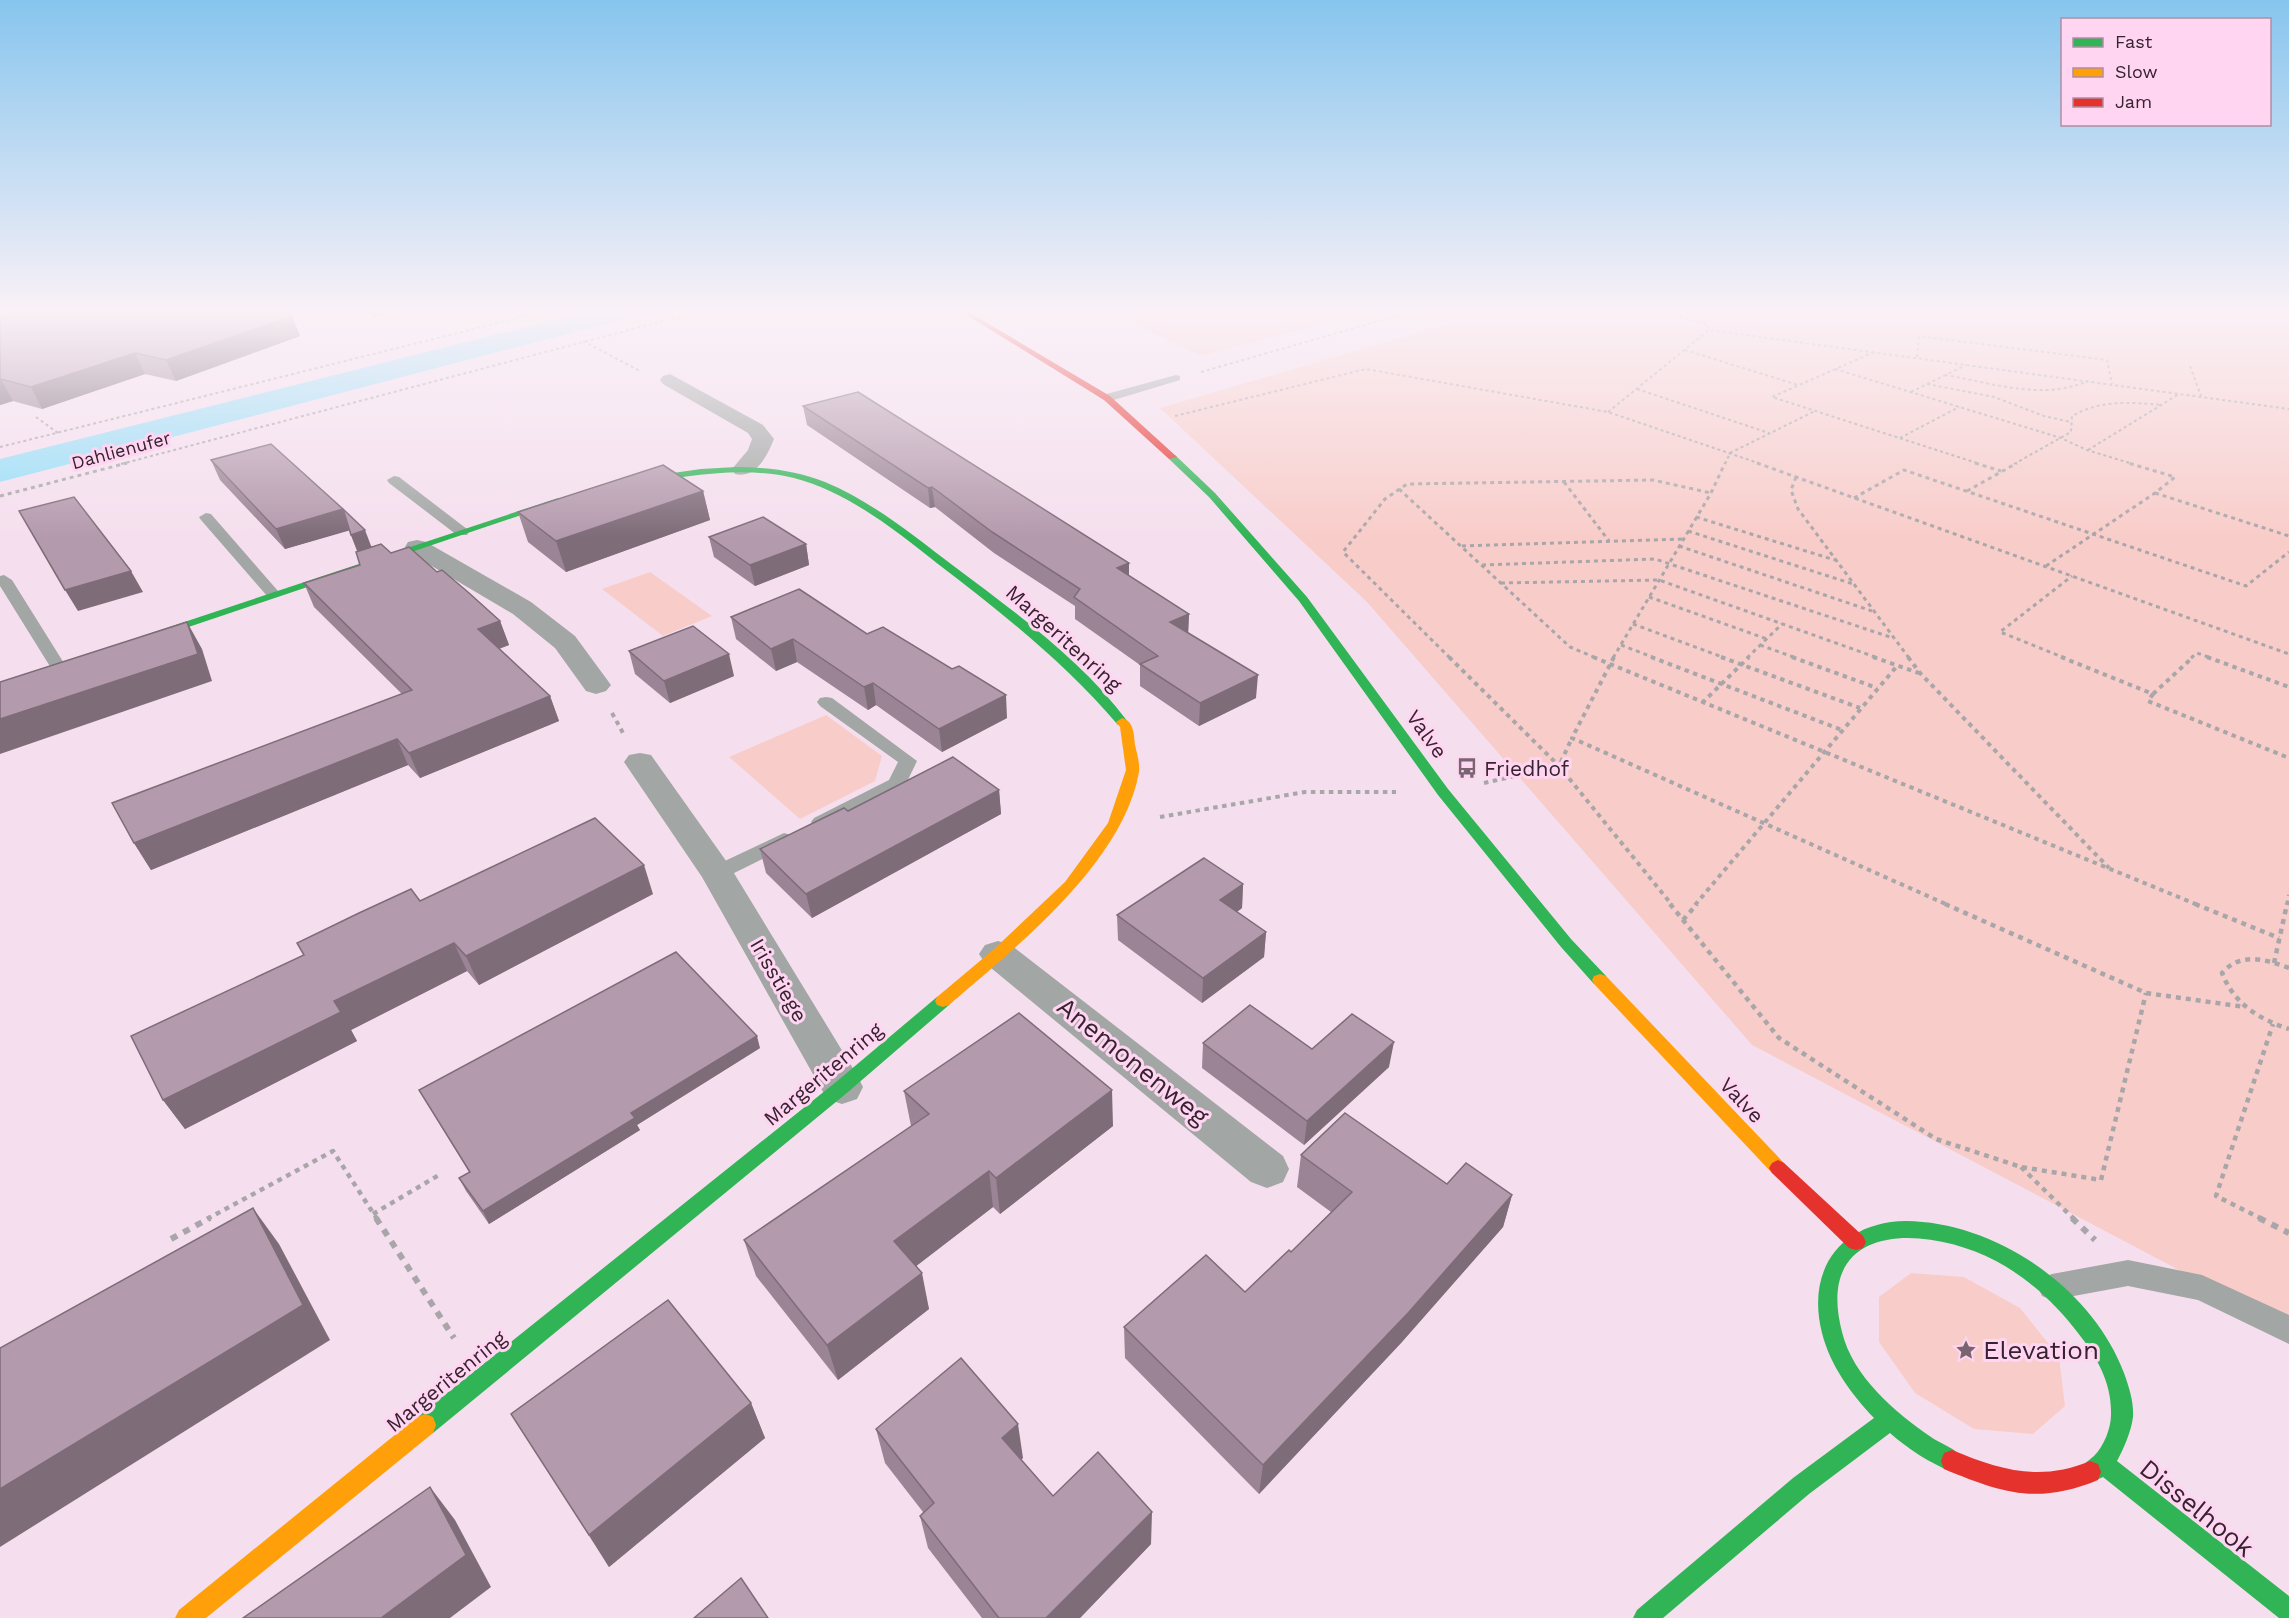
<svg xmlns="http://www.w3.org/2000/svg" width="2289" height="1618" font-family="'Work Sans',sans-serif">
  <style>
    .green { fill: #f8cdc9 }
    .water { fill: #96def8 }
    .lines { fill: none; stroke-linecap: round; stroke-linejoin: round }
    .path-far4 { stroke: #a9a6a9; stroke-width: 2; stroke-dasharray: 3 3; stroke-linecap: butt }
    .path-far3 { stroke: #a9a6a9; stroke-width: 3; stroke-dasharray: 4 4; stroke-linecap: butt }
    .path-far2 { stroke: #a9a6a9; stroke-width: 4; stroke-dasharray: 4.5 4.5; stroke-linecap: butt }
    .path-far1 { stroke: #a9a6a9; stroke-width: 4.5; stroke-dasharray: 5 5; stroke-linecap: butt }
    .path { stroke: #a9a6a9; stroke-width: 6; stroke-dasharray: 7 7; stroke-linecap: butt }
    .lane { fill: #a2a6a4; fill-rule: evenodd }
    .street { fill: #a2a6a4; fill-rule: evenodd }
    .fast { fill: #30b455; fill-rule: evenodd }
    .slow { fill: #ff9f0a; fill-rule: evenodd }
    .jam { fill: #e5322d; fill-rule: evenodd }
    .wall { fill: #9b8495 }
    .shaded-wall { fill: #7e6c79 }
    .building { fill: #b49aad; stroke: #7e6c79; stroke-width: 1.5 }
    .labels { text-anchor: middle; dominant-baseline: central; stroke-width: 6; stroke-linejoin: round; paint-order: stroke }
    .far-street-label { font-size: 18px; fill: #362330; stroke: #ffd5f1 }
    .street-label { font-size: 21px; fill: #362330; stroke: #ffd5f1 }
    .poi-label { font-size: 21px; fill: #362330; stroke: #ffd5f1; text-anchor: start }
    .near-street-label { font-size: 26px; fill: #362330; stroke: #ffd5f1 }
    .near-poi-label { font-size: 26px; fill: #362330; stroke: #ffd5f1; text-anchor: start }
  </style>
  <rect width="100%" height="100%" fill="#f5dfee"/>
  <!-- green -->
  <g class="green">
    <polygon points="1160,311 1375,311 1200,356 1124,319"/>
    <polygon points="1418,311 2289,312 2289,1328 1752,1045 1367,602 1160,408 1451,323"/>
    <polygon points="650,572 712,616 663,636 602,589"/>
    <polygon points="826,715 882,756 875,781 800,819 729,757"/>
    <polygon points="1911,1273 1964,1277 2020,1308 2059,1357 2065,1406 2033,1434 1974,1429 1915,1393 1879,1342 1879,1297"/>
  </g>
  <!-- water -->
  <polygon class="water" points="590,311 655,311 0,482 0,459"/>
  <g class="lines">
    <!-- path-far4 -->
    <g class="path-far4">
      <polyline points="1663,311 1708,325 1709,330"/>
      <polyline points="583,341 640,371"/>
      <polyline points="1685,350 1798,385"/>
      <polyline points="1874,352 1772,397 1980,464"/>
      <polyline points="1917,357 1919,336 2107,360 2112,384"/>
      <polyline points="2190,366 2201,396"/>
      <polyline points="1835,369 2061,438 2087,450 2133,464"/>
      <polyline points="1201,372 1414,311"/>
      <path d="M1945,375C1993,383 2041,401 2088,381"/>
      <polyline points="1927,384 1994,397 2044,416 2071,422"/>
      <polyline points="1637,389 1769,433"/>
      <polyline points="1911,392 1966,365"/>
      <polyline points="1608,412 1709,330 2289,409"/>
      <polyline points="1175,416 1366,369 1608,412 1761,464"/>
      <polyline points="36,417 58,433"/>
      <polyline points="1900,438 1959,407"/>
      <polyline points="0,447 546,311"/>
      <polyline points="2088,450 2179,394"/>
      <polyline points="121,464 701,311"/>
      <polyline points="1725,464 1730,453 1815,411"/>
      <path d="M2014,464L2071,432L2072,416C2100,400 2130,402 2161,405"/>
    </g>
    <!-- path-far3 -->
    <g class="path-far3">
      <polyline points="1757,463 2289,654"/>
      <polyline points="1975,463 2001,471"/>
      <polyline points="1796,477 1791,490 1798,509 1909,658"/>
      <polyline points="1564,482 1609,541"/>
      <polyline points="1399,489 1570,647 1596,658"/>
      <polyline points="1967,491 2017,463"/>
      <polyline points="2155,493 2289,536"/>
      <polyline points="0,496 127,463"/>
      <polyline points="1854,498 1904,470 2246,586 2289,552"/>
      <polyline points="1696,517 1835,560"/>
      <polyline points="1688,531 1853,584"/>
      <polyline points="1462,546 1683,539"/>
      <polyline points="1679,546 1872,611"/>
      <polyline points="1482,565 1655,559 1893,638"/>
      <polyline points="2046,566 2155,493 2175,477 2128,463"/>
      <polyline points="1501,583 1659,580 1878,658"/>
      <polyline points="1649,597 1767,639"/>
      <polyline points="1633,624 1725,658"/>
      <polyline points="1621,645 1655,658"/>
      <polyline points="1760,645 1796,658"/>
      <polyline points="1450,658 1343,552 1385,499 1407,484 1653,480 1711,493"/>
      <polyline points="1613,658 1711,493 1725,463"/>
      <polyline points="1747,658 1782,624"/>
      <polyline points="2065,658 2000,632 2072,576"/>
      <polyline points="2191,658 2197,653 2211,658"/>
    </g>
    <!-- path-far2 -->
    <g class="path-far2">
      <polyline points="1449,657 1559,766 1672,905"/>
      <polyline points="1593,657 2198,905"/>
      <polyline points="1614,657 1572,738 1948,905"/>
      <polyline points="1651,657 1842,730"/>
      <polyline points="1721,657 1860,708"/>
      <polyline points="1792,657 1877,688"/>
      <polyline points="1873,657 1919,673"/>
      <polyline points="1908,657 1920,673 2109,868"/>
      <polyline points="2061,657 2153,694 2148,701 2289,758"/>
      <polyline points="2207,657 2289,687"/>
      <polyline points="2153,694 2193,657"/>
      <polyline points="1702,703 1749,657"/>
      <polyline points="612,713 623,733"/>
      <polyline points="1484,783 1559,766 1572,738"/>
      <polyline points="1160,817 1305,792 1396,792"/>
      <polyline points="1695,905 1897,666"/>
      <polyline points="2287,905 2289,895"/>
    </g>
    <!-- path-far1 -->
    <g class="path-far1">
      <polyline points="1670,904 1779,1038 1936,1139 2021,1167 2101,1180 2146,993"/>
      <polyline points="1945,904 2146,993 2245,1007"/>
      <polyline points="2195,904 2279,938"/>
      <polyline points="1683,920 1697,904"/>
      <polyline points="2274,963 2287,904"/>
      <path d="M2289,968C2265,959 2240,952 2222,973C2234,1004 2259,1019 2289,1029"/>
      <polyline points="2021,1167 2074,1219"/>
      <polyline points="373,1214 439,1175"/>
      <polyline points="207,1219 333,1151 377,1219"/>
      <polyline points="2262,1219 2216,1196 2273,1024"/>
    </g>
    <!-- path -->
    <g class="path">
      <polyline points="376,1218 454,1338"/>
      <polyline points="2072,1218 2095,1240"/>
      <polyline points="2259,1218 2289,1233"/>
      <polyline points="171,1239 210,1218"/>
    </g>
    <!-- lane -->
    <g class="lane">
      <polygon points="1176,375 1180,376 1180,380 1107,402 1101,398 1103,395"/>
      <polygon points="394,476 399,477 467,529 469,532 467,535 457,535 389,483 387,480"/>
      <polygon points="206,513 211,514 278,591 281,594 278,597 268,597 201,520 199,517"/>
      <polygon points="4,575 12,580 67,668 65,672 53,672 51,668 0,586 0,576"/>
      <polygon points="826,697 832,698 917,761 904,788 821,828 814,826 811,822 814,818 889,780 898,762 820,706 817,702 820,698"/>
      <polygon points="784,833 791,835 794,840 791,845 724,878 717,880 710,878 707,873 710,868"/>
      <polygon points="2128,1260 2202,1275 2289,1315 2289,1344 2198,1300 2128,1286 2052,1300 2042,1296 2038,1287 2042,1278 2052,1274"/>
    </g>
    <!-- street -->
    <g class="street">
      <path d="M670,374L763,425L774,439C767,456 756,479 735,474L732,469L748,450L752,439L748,433L663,384L660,380L663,376Z"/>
      <polygon points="417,540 426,542 531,602 575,636 611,685 606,691 596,694 586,691 555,648 513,614 408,552 405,547 408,542"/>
      <polygon points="640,753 651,755 729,865 857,1075 863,1087 857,1099 842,1104 827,1099 702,877 624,762 629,755"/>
      <polygon points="998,941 1011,945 1283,1156 1289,1169 1283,1182 1267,1188 1251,1182 985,963 979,954 985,945"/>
    </g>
    <!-- fast -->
    <g class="fast">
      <polygon points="1169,455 1175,455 1215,493 1307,597 1448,789 1571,939 1606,976 1608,980 1606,984 1594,984 1561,947 1438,795 1299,601 1209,497 1169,459"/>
      <path d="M736,467C767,467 797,471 825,482C873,502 914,536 955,567C1016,613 1082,660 1128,722L1126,725H1118C1065,663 1002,613 938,564C895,530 848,492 794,478C741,465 684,477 631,485L626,482L631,479L701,469Z"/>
      <polygon points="558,498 566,500 150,640 146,641 140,638 142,636"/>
      <polygon points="943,995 949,997 951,1001 949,1005 848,1092 433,1433 425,1436 417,1433 414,1425 417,1417 836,1082 937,997"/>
      <path d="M1906,1221C1996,1222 2092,1288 2124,1373C2129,1387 2134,1402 2133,1417C2131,1432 2124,1448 2117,1461L2289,1596V1618H2279L2103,1477L2090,1483L2082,1480L2079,1472C2083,1464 2087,1462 2094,1456C2104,1446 2111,1428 2111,1415C2112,1383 2097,1357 2078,1333C2056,1304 2028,1278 1996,1261C1927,1225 1813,1220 1842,1332C1853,1377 1895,1412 1931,1437C1942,1445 1958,1448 1963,1461L1960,1469L1952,1472C1930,1463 1908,1449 1890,1433L1809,1494L1663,1618H1633L1637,1610L1793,1478L1874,1418C1851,1394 1830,1365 1822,1333C1806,1270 1840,1222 1906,1221Z"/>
    </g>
    <!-- slow -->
    <g class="slow">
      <path d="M1122,718C1134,721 1134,735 1135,745C1137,753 1140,764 1139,772C1123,863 1016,947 949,1005L943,1007L937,1005L935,1001L937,997L993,950L1065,882L1108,823L1126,770L1120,727L1116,722Z"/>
      <polygon points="1600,974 1606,976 1784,1163 1787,1168 1784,1173 1778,1176 1772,1173 1594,984 1592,980 1594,976"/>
      <polygon points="425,1414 433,1417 436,1425 433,1433 206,1618 175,1618 179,1610 417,1417"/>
    </g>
    <!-- jam -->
    <g class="jam">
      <polygon points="960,311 967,311 1110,396 1177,457 1169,459 1104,400"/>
      <polygon points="1778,1160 1784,1163 1863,1236 1866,1242 1863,1248 1856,1250 1849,1248 1772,1173 1769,1168 1772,1163"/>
      <path d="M1952,1450C2000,1470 2040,1482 2090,1461L2098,1464L2101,1472L2098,1480C2037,1505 2002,1493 1944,1469L1941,1461L1944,1453Z"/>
    </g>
  </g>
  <!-- wall -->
  <g class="wall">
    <polygon points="0,311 292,316 300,336 176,381 145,374 42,409 13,401 0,405"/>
    <polygon points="365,311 394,311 375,317"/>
    <polygon points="803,406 1129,576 1189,614 1188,633 1256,698 1199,726 1140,686 1140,665 1075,619 1075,606 994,553 935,507 930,508 807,425"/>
    <polygon points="271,444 372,547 391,553 437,572 500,621 509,645 499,649 550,696 559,721 420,778 408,765 151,870 134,843 402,694 314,607 304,583 360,565 357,551 349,530 285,549 220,480 211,460"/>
    <polygon points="703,491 710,520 566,572 528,542 518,512"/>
    <polygon points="709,537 806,544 809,565 755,586 714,557"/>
    <polygon points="731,617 867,634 1007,718 942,752 876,705 868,710 797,662 776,671 736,639"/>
    <polygon points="629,651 734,676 670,703 635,674"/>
    <polygon points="999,790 1001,814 812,918 766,873 760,849 848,811"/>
    <polygon points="1243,884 1242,908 1237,912 1266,932 1264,957 1202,1003 1118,940 1117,915"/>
    <polygon points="653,894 479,985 467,971 351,1030 357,1041 185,1129 163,1100 420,901"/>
    <polygon points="1203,1043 1312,1049 1389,1067 1304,1145 1202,1068"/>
    <polygon points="760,1048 637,1125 640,1130 489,1224 466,1191 459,1178 469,1172 419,1090"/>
    <polygon points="904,1091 1113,1126 1000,1214 993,1207 916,1266 929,1309 838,1380 756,1276 744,1240 911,1126"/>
    <polygon points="1301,1155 1447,1184 1512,1195 1503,1227 1401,1343 1259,1494 1125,1358 1124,1327 1245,1292 1291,1252 1331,1212 1297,1187"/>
    <polygon points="751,1403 765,1438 609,1567 511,1414"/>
    <polygon points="876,1429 1023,1458 1021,1459 1053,1496 1151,1544 1080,1618 982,1618 928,1548 920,1516 923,1512 885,1463"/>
  </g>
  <!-- shaded-wall -->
  <g class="shaded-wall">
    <polygon points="372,311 394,311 375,317"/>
    <polygon points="292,316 300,336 176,381 166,360"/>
    <polygon points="135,353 145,374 42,409 31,387"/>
    <polygon points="1,379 13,401 0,405 0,380"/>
    <polygon points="932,487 935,507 930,508 928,488"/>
    <polygon points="703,491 710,520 566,572 556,541"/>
    <polygon points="343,509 351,530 285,549 276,529"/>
    <polygon points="365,530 373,551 359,555 351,535"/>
    <polygon points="806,544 809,565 755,586 750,565"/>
    <polygon points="1129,563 1129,584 1117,568"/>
    <polygon points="131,571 143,592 78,611 65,590"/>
    <polygon points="1189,614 1188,636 1170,622"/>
    <polygon points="500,621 509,645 487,653 478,629"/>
    <polygon points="187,622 202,649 212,681 0,754 0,719"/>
    <polygon points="793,639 797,662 776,671 771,649"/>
    <polygon points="729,654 734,676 670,703 664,681"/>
    <polygon points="1258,675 1256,698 1199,726 1200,703"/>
    <polygon points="873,683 876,705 868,710 864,687"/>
    <polygon points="1006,695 1007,718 942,752 939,729"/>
    <polygon points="550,696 559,721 420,778 409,753"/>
    <polygon points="397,739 408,765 151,870 134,843"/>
    <polygon points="999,790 1001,814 812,918 806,894"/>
    <polygon points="644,865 653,894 479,985 466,956"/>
    <polygon points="1243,884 1242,908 1219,925 1220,900"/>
    <polygon points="1266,932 1264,957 1202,1003 1203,978"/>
    <polygon points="454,943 467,971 351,1030 357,1041 185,1129 163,1100 334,1001"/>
    <polygon points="757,1036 760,1048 637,1125 640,1130 489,1224 483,1211 631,1113"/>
    <polygon points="1394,1042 1389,1067 1304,1145 1307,1121"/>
    <polygon points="1112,1090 1113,1126 1000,1214 996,1178"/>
    <polygon points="989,1171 993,1207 902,1277 894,1241"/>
    <polygon points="1512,1195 1503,1227 1401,1343 1259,1494 1263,1465"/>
    <polygon points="253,1208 279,1244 330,1340 0,1547 0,1489"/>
    <polygon points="922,1273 929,1309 838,1380 827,1345"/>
    <polygon points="751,1403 765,1438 609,1567 589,1535"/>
    <polygon points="1018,1424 1023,1458 1007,1472 1002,1438"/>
    <polygon points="430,1487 455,1520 491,1587 450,1618 381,1618"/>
    <polygon points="1152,1512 1151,1544 1080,1618 1046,1618"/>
  </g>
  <!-- building -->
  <g class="building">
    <polygon points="0,311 285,311 292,316 166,360 135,353 31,387 1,379 0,380"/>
    <polygon points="858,392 1129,563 1117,568 1189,614 1170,622 1258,675 1200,703 1140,664 1158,656 1074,597 1080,589 992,532 932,487 928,488 803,406"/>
    <polygon points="271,444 343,509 365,530 351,535 343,509 276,529 211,460"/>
    <polygon points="663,465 703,491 556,541 518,512"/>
    <polygon points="74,497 131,571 65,590 19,511"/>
    <polygon points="763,517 806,544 750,565 709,537"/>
    <polygon points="381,544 391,553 409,547 437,572 442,570 469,593 500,621 478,629 550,696 409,753 397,739 134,843 112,803 412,690 304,583 360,565 356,552"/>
    <polygon points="799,589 867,634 883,627 952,669 959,666 1006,695 939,729 873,683 864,687 793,639 771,649 731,617"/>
    <polygon points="187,622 198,654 0,719 0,682"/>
    <polygon points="693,626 729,654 664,681 629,651"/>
    <polygon points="953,757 999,790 806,894 760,849 844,808 848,811"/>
    <polygon points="595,818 644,865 466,956 454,943 334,1001 341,1012 163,1100 131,1036 304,955 297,943 359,913 411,889 420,901"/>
    <polygon points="1204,858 1243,884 1220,900 1266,932 1203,978 1117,915"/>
    <polygon points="676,952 757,1036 631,1113 635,1118 483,1211 459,1178 470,1172 419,1090"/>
    <polygon points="1250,1005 1312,1049 1352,1014 1394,1042 1307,1121 1203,1043"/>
    <polygon points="1019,1013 1112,1090 996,1178 989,1171 894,1241 922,1273 827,1345 744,1240 929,1114 904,1091"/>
    <polygon points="1345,1113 1447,1184 1466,1163 1512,1195 1409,1312 1263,1465 1124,1327 1206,1255 1245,1292 1289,1250 1291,1252 1352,1192 1301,1155"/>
    <polygon points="253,1208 303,1305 0,1489 0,1348"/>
    <polygon points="668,1300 751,1403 589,1535 511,1414"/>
    <polygon points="961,1358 1018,1424 1002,1438 1053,1496 1098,1452 1152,1512 1046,1618 999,1618 920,1516 934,1503 876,1429"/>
    <polygon points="430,1487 466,1555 381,1618 243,1618"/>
    <polygon points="741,1578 768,1618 694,1618"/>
  </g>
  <!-- sky -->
  <linearGradient id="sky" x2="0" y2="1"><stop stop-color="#87c5ee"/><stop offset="0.58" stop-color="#faf1f7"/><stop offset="1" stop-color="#faf1f7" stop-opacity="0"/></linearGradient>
  <rect width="2289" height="537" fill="url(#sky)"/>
  <!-- icons -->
  <defs>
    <g id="bus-bare" transform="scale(1.62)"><path d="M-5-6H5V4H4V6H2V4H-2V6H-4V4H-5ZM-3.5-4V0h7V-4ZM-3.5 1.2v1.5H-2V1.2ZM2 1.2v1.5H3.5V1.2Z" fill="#796572" stroke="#ffd5f1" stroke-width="2.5" paint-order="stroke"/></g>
    <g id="sight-bare" transform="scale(1.62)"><path d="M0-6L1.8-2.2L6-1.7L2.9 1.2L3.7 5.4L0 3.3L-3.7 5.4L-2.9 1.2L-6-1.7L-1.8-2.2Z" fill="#796572" stroke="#ffd5f1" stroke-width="2.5" paint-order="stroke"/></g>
  </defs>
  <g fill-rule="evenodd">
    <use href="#bus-bare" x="1467" y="768"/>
    <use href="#sight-bare" x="1966" y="1350"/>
  </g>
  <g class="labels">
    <!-- far-street labels -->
    <g class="far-street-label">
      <text transform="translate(121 450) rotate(-15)">Dahlienufer</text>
    </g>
    <!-- street labels -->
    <g class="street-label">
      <text transform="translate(1064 638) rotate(42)">Margeritenring</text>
      <text transform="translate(1427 734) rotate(54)">Valve</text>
      <text transform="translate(779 980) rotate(60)">Irisstiege</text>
      <text transform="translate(823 1074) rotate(-40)">Margeritenring</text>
      <text transform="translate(1742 1100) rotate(47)">Valve</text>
      <text transform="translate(446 1381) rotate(-39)">Margeritenring</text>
    </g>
    <!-- poi labels -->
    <g class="poi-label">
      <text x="1484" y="768">Friedhof</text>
    </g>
    <!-- near-street labels -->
    <g class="near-street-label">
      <text transform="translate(1133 1061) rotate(39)">Anemonenweg</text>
      <text transform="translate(2197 1508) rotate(39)">Disselhook</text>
    </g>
    <!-- near-poi labels -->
    <g class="near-poi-label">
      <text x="1983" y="1350">Elevation</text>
    </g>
  </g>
  <!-- legend -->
  <rect x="2061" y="18" width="210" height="108" fill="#ffd5f1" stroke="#af8ea4" stroke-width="1.5"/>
  <rect x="2073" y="38" width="30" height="9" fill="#30b455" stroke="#af8ea4" stroke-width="1.5"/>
  <text x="2115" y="48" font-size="18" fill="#362330">Fast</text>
  <rect x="2073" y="68" width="30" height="9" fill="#ff9f0a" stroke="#af8ea4" stroke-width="1.5"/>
  <text x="2115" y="78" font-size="18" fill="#362330">Slow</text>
  <rect x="2073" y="98" width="30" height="9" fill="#e5322d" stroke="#af8ea4" stroke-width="1.5"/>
  <text x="2115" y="108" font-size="18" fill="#362330">Jam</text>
</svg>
